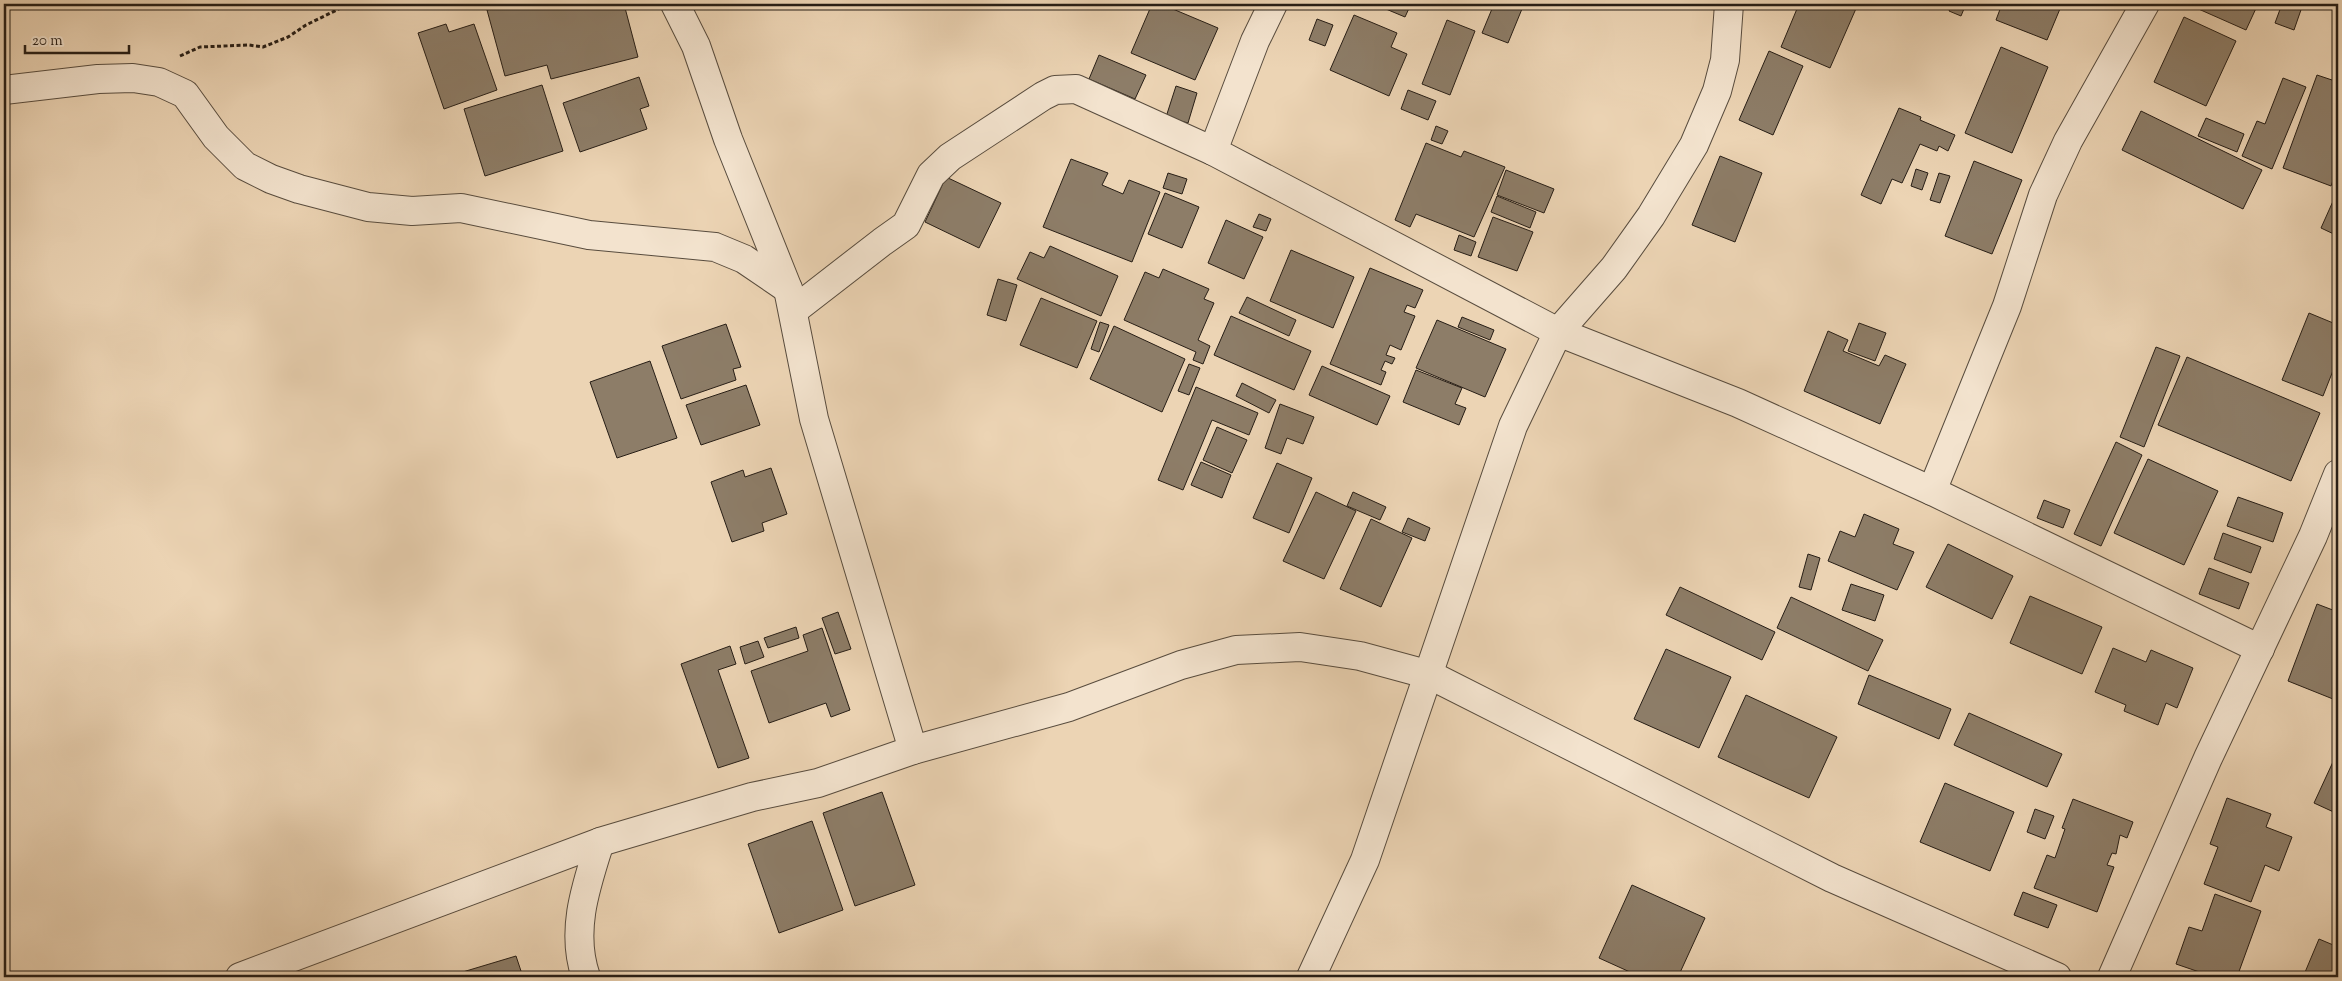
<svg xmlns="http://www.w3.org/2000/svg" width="2342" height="981" font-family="'Sorts Mill Goudy',serif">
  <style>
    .building { fill: #8d7d68; stroke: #271e16 }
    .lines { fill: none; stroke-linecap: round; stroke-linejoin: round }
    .minor-casing { stroke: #584c3e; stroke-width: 30 }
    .path { stroke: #271e16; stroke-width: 3; stroke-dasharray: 4 2.5; stroke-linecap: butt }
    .minor { stroke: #f3e3ce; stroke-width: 28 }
  </style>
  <rect width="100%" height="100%" fill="#ecd4b4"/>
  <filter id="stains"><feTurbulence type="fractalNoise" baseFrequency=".004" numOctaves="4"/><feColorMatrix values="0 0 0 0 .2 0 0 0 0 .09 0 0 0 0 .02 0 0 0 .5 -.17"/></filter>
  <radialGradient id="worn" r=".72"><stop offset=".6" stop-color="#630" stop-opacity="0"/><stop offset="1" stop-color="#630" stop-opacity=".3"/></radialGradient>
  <!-- building -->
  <g class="building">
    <polygon points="512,4 624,4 638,57 551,79 547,65 505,76 487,10"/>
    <polygon points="1152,4 1161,4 1218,28 1195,80 1131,53"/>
    <polygon points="1374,4 1411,4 1405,17"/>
    <polygon points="1494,4 1524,4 1508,43 1482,33"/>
    <polygon points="1799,4 1858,4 1830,68 1781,47"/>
    <polygon points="1952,4 1966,4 1961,16 1949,11"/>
    <polygon points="2002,4 2062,4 2047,40 1996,20"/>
    <polygon points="2196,4 2258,4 2246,30 2194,7"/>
    <polygon points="2282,4 2303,4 2294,30 2275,23"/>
    <polygon points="1354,15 1397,33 1391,47 1407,54 1389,96 1330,70"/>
    <polygon points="2184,17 2236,41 2206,106 2154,82"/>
    <polygon points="1317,19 1333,25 1325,46 1309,40"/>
    <polygon points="1447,20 1475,31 1450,95 1422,84"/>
    <polygon points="446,24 449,32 474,24 497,90 444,109 418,33"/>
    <polygon points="2001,47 2048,67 2012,153 1965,133"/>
    <polygon points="1769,51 1803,66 1773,135 1739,120"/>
    <polygon points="1099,55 1146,75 1135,99 1089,79"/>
    <polygon points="2317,75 2338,82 2338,167 2331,186 2283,168"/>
    <polygon points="639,77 649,106 640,109 647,129 580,152 563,103"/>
    <polygon points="2283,78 2306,87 2272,169 2242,156 2257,121 2265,124"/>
    <polygon points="542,85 563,151 485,176 464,109"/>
    <polygon points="1176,86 1197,93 1188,123 1166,117"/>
    <polygon points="1408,90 1436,101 1428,120 1401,109"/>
    <polygon points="1899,108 1921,117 1920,120 1955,135 1948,151 1939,146 1937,151 1920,144 1902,183 1892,179 1881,204 1861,195"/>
    <polygon points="2141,111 2262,170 2243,209 2122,150"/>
    <polygon points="2206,118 2244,134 2237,152 2198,136"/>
    <polygon points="1436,126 1448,131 1442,144 1431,140"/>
    <polygon points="1426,143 1461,157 1464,151 1505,167 1474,237 1416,214 1410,227 1395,220"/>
    <polygon points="1720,156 1762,173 1735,242 1692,225"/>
    <polygon points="1071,159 1108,173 1102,185 1123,194 1129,180 1160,192 1132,262 1043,227"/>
    <polygon points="1974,161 2022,180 1992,254 1945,236"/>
    <polygon points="1916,169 1928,173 1922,190 1911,186"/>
    <polygon points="1506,170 1554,189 1544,213 1497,195"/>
    <polygon points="1168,173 1187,179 1182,194 1163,188"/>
    <polygon points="1939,173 1950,176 1940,203 1930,200"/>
    <polygon points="946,177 1001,203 979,248 925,222"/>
    <polygon points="2338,190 2338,236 2321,228"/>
    <polygon points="1165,193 1199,207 1182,248 1148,234"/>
    <polygon points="1497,196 1536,212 1530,228 1491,212"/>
    <polygon points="1259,214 1271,219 1266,231 1253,227"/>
    <polygon points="1493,217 1533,232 1517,271 1478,257"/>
    <polygon points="1226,220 1263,237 1244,279 1208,263"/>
    <polygon points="1459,235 1476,242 1471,256 1454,250"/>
    <polygon points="1050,246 1118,276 1101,316 1017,279 1030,252 1044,258"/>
    <polygon points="1291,250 1354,277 1333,328 1270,301"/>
    <polygon points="1370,268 1423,290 1415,308 1407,305 1404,312 1415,316 1401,350 1390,345 1386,355 1395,358 1392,364 1385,361 1381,370 1386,372 1381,385 1330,364"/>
    <polygon points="1163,269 1209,289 1204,299 1214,303 1198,340 1210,346 1203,364 1193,360 1196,352 1124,320 1145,272 1159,278"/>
    <polygon points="998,279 1017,285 1006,321 987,315"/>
    <polygon points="1247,297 1296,320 1289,336 1239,313"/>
    <polygon points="1041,298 1097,321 1077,368 1020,345"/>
    <polygon points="2309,313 2338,325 2338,358 2323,396 2282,380"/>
    <polygon points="1231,316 1311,351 1294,390 1214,355"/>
    <polygon points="1462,317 1494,330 1490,340 1458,327"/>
    <polygon points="1437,320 1506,349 1485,397 1416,368"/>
    <polygon points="1100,322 1109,325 1099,352 1091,349"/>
    <polygon points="1859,323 1886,333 1875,361 1848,351"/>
    <polygon points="726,324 741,367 733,369 736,380 681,399 662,346"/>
    <polygon points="1114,326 1185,359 1162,412 1090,379"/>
    <polygon points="1828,331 1848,340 1843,351 1879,366 1885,355 1906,364 1880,424 1804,391"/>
    <polygon points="2156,347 2180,356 2144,447 2120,437"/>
    <polygon points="2187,357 2320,413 2291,481 2158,425"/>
    <polygon points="650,361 677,438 617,458 590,382"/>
    <polygon points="1189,364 1200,368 1189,395 1178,391"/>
    <polygon points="1322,366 1390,396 1377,425 1309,395"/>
    <polygon points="1416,370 1462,388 1455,404 1466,408 1459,425 1403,402"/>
    <polygon points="1242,383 1276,400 1269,413 1236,396"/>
    <polygon points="746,385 760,425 701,445 686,405"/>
    <polygon points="1196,387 1258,413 1249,435 1212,420 1183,490 1158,480"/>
    <polygon points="1280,404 1314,417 1303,444 1287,438 1281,454 1265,448"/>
    <polygon points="1217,427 1247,440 1232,473 1203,460"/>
    <polygon points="2116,442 2142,455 2101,546 2074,534"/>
    <polygon points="2148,459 2218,491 2184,565 2114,533"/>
    <polygon points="1201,462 1231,475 1222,498 1191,485"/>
    <polygon points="1277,463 1312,478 1289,533 1253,518"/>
    <polygon points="771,468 787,514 762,523 764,531 732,542 711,482 743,470 745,477"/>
    <polygon points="1316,492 1356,511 1324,579 1283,561"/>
    <polygon points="1353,492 1386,507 1380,520 1347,506"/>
    <polygon points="2238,497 2283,513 2273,542 2227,526"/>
    <polygon points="2044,500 2070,510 2063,528 2037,518"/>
    <polygon points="1864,514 1899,529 1893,544 1914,552 1897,590 1828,561 1840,531 1855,537"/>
    <polygon points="1408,518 1430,528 1425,541 1402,532"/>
    <polygon points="1371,519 1412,538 1381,607 1340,589"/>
    <polygon points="2223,533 2261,547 2251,573 2214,559"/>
    <polygon points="1948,544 2013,576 1992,619 1926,587"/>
    <polygon points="1808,554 1820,558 1811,590 1799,587"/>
    <polygon points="2209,568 2249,583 2239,609 2199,594"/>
    <polygon points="1851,584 1884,595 1875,621 1842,610"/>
    <polygon points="1680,587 1775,632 1762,660 1666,615"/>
    <polygon points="2030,596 2102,627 2082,674 2010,643"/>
    <polygon points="1791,597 1883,640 1868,671 1777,628"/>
    <polygon points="2317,604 2338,612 2338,701 2288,681"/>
    <polygon points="838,612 851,649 835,654 822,618"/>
    <polygon points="796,627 799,638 768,648 764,638"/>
    <polygon points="822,628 850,710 831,717 826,703 769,723 751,671 808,651 803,635"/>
    <polygon points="758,641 764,657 745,664 740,647"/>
    <polygon points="730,646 736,664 718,670 749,758 718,768 681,664"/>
    <polygon points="2113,648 2146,662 2151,650 2193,668 2177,708 2166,703 2158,725 2124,711 2126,705 2095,692"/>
    <polygon points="1666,649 1731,677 1699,748 1634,719"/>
    <polygon points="1869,675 1951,709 1939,739 1858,704"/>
    <polygon points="1746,695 1837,737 1809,798 1718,757"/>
    <polygon points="1969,713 2062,754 2047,787 1954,745"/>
    <polygon points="2338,751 2338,814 2314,803"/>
    <polygon points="1945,783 2014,812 1990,871 1920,842"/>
    <polygon points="882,792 915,885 855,906 823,813"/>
    <polygon points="2227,798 2271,814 2266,827 2292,837 2279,871 2265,865 2251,902 2204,884 2218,847 2210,844"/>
    <polygon points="2073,799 2133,822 2127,838 2120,835 2116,854 2112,853 2107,865 2114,867 2097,912 2034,888 2047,855 2055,858 2065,829 2062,828"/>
    <polygon points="2035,809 2054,816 2045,839 2027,832"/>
    <polygon points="812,821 843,910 779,933 748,844"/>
    <polygon points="1632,885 1705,918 1678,977 1641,977 1599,958"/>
    <polygon points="2023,892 2057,905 2048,928 2014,915"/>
    <polygon points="2215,894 2261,911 2237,977 2223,972 2221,977 2214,977 2176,964 2189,927 2202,931"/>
    <polygon points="2319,939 2338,947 2338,970 2335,977 2303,977"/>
    <polygon points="516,956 523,977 457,977 456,974"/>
  </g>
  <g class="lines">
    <!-- minor casing -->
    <g class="minor-casing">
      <g id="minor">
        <polyline points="675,4 696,46 728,139 788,289 814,419 913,750"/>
        <polyline points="1273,4 1255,41 1213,151 1558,332 1738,403 1932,491 2260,649"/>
        <polyline points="4,90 98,79 133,78 159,82 185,94 216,137 245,166 271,179 299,189 368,207 412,211 461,208 589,235 715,247 744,259 788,289"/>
        <polyline points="793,311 882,242 906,225 931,175 950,157 1043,96 1055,90 1076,89 1213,151"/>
        <polyline points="1932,491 2007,306 2043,195 2068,141 2145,4"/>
        <polyline points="240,977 600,842 752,797 818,783 913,750 1069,707 1181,665 1236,650 1300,647 1360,656 1430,675 1832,878 2057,977"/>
        <path d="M586,977C570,931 586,886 600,842"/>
        <polyline points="1311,977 1365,860 1513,426 1558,332 1614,268 1651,216 1694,145 1717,91 1725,60 1729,4"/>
        <polyline points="2112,977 2208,758 2313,536 2338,474"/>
      </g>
    </g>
    <!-- path -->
    <polyline class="path" points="180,56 200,47 249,45 263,47 288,37 306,25 349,4"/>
    <!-- minor -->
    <use href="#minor" class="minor"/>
  </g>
  <!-- margin -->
  <rect width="2342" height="981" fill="none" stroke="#ecd4b4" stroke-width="20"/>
  <rect x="5" y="5" width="2332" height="971" fill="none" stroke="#271e16" stroke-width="2.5"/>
  <rect x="10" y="10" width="2322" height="961" fill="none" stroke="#271e16"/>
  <!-- scale -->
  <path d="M25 45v8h104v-8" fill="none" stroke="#271e16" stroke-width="2.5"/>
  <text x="32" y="45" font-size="15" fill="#271e16" stroke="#f3e3ce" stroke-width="4" paint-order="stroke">20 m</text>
  <rect width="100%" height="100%" filter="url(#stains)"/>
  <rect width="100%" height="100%" fill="url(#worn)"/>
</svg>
